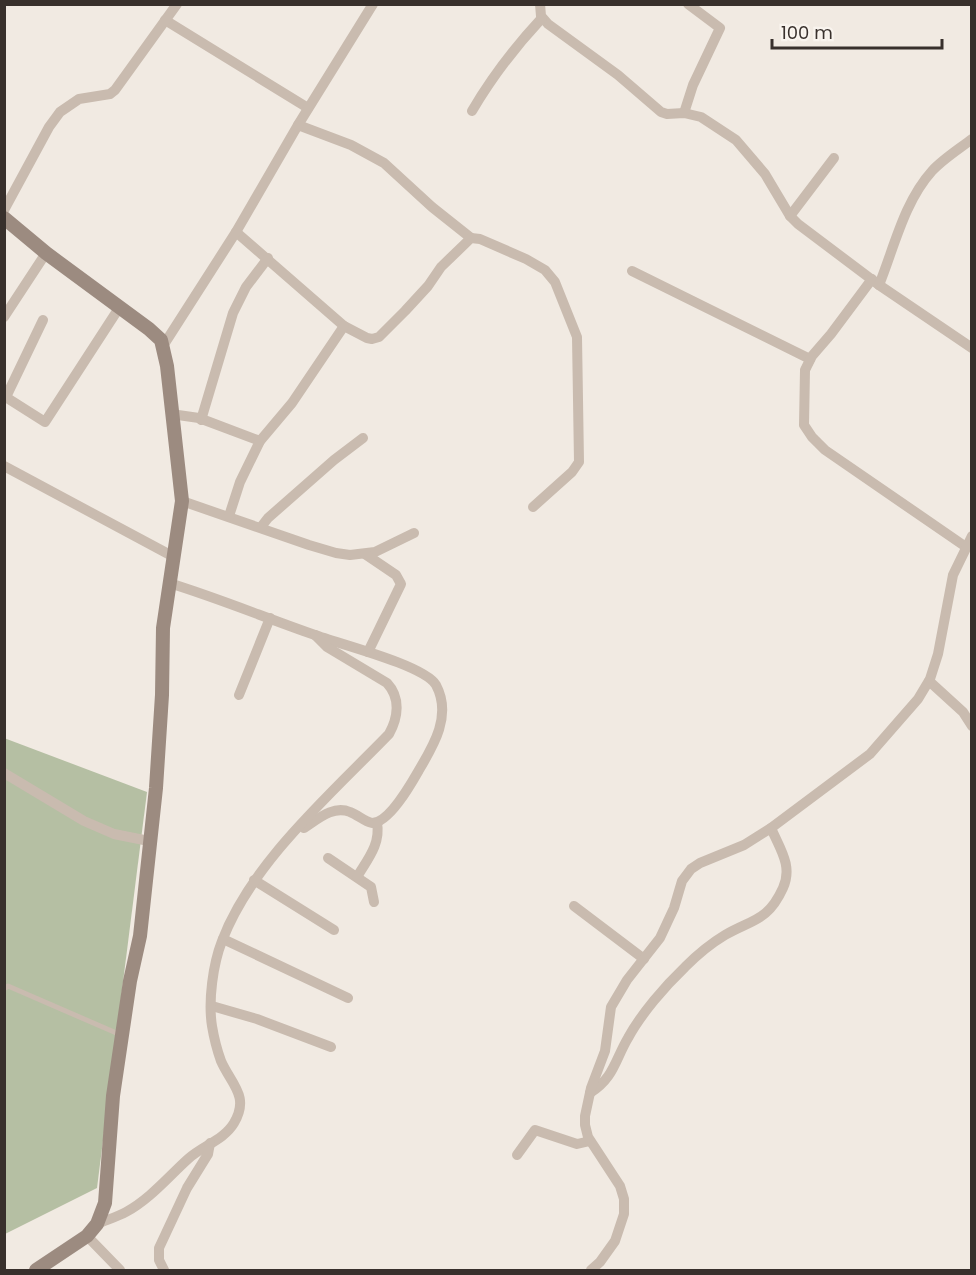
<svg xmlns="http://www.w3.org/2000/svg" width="976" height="1275" font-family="Poppins,sans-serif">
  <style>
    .green { fill: #b5bfa3 }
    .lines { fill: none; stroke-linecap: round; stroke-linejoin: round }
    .lane { stroke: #c9bbaf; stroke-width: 5 }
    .street { stroke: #c9bbaf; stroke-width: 10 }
    .secondary { stroke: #9c8b80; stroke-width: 14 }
  </style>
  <rect width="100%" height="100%" fill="#f1eae2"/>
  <!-- green -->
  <polygon class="green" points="4,738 147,792 97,1188 5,1234"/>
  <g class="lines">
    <!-- lane -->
    <polyline class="lane" points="4,989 8,986 121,1035"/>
    <!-- street -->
    <g class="street">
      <polyline points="540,4 541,16 548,24 618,75 661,112 667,114 684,113 701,117 736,140 765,174 790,216 798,224 879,285 972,348"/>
      <polyline points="165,20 308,108"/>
      <path d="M472,111C492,77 515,47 542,18"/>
      <polyline points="684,113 693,85 720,28 688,4"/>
      <polyline points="298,125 351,145 384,163 432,207 471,238"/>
      <polyline points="4,210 49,127 60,112 79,99 110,94 115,90 177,4"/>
      <polyline points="790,216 834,158"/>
      <polyline points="236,232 344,326 367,338 372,339 379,337 405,311 428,286 441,267 471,238 480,239 526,259 545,270 555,282 577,337 579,462 572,472 533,507"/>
      <polyline points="632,271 810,359"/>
      <polyline points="872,279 831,334 812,356 805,370 804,425 812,437 825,450 966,547"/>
      <path d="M879,285C894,248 904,202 932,171C943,159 959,149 972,139"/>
      <polyline points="4,317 46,253"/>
      <polyline points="163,346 236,232 298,125 373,4"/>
      <polyline points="4,396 45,422 119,308"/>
      <polyline points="6,397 43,320"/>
      <polyline points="171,414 199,418 260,441"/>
      <polyline points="201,420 233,313 246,287 268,258"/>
      <polyline points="4,466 174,557"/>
      <polyline points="182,501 309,545 336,553 350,555 375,552 414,533"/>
      <polyline points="229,516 240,482 260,441 292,403 344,326"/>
      <polyline points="261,527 268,518 334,460 363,438"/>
      <polyline points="365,554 396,575 401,584 368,652"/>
      <path d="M169,583C218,598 266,618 315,635C339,644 424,665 436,685C452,715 434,745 419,770C411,784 389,823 372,823C364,821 358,815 350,812C333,805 318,819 304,828"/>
      <polyline points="929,681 963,712 972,726"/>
      <polyline points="239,695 270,618"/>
      <polyline points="4,773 84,821 114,834 149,841"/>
      <polyline points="328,858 371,887 374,902"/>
      <path d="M357,877C367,860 381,844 377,823"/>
      <polyline points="254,880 334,930"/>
      <polyline points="574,906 644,959"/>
      <polyline points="223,939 348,998"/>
      <polyline points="212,1006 257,1019 331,1047"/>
      <path d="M590,1093C614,1078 615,1060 628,1038C641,1014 665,986 685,967C697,955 710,944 725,935C753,919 768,921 783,888C793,866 780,849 771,828"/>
      <polyline points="517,1155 535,1130 577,1144 590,1141"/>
      <path d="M97,1224C106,1220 117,1217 126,1212C150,1199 168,1177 188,1159C202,1146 224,1140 234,1123C250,1096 231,1084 221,1061C217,1050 214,1038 212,1026C208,1001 213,964 222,941C252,862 331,794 389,734C398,718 401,698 387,683L327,647L315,635"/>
      <polyline points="87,1236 120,1270"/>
      <polyline points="164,1270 159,1260 159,1248 187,1188 208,1154 210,1143"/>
      <polyline points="591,1270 600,1262 615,1241 624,1214 624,1199 620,1186 588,1137 585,1125 585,1116 591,1088 605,1051 611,1007 627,980 660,938 674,908 682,881 691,869 700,863 744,845 771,828 870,754 918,699 930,679 938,654 953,575 972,536"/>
    </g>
    <!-- secondary -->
    <polyline class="secondary" points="4,218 46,253 149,329 161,340 167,366 182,501 163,628 162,695 156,788 140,936 130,981 113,1096 105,1203 97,1224 87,1236 36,1270"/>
  </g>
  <!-- border -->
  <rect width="976" height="1275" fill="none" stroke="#38302c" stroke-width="12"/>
  <!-- scale -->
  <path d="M772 39v9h170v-9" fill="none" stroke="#38302c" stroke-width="3"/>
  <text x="781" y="39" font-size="18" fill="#38302c" stroke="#f9f4ee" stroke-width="4.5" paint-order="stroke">100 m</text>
</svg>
